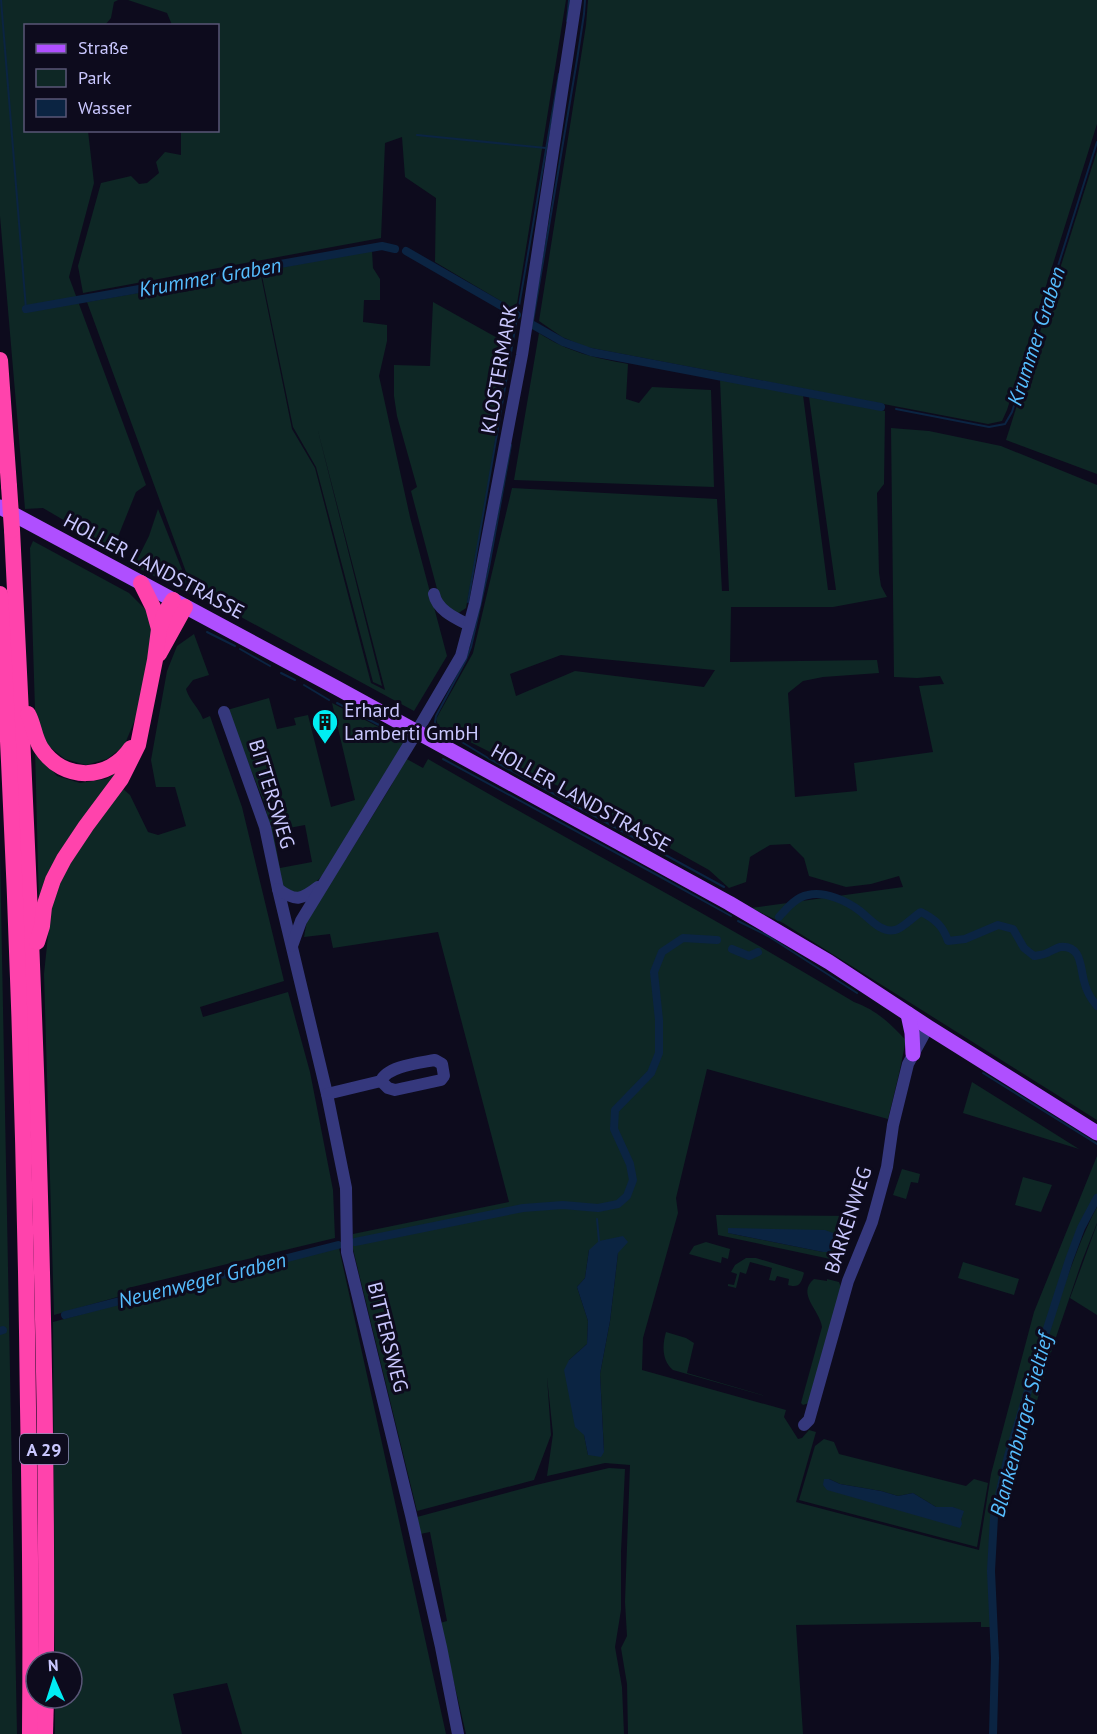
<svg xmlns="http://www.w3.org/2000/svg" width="1097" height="1734" font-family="'PT Sans',sans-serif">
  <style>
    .green { fill: #0e2725; fill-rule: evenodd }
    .water { fill: #0b2442 }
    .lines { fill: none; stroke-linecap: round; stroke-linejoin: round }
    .stream { stroke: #0b2442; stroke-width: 2 }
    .canal { stroke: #0b2442; stroke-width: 8 }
    .minor { stroke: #35387d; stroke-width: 12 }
    .major { stroke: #af4fff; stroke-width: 15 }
    .highway { stroke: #ff43ac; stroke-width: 16 }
    .highway-bridge { stroke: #ff43ac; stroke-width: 16 }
    .labels { text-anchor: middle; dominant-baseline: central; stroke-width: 6; stroke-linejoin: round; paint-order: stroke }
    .shield { fill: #0d0b1d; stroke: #918fbb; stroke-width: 1.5 }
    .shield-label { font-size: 18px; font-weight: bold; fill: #cac8ff }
    .street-label { font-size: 20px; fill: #cac8ff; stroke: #0d0b1d }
    .poi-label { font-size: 20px; fill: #cac8ff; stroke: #0d0b1d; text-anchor: start }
    .water-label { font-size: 21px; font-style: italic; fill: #56beff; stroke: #0d0b1d }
  </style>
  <rect width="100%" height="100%" fill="#0d0b1d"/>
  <!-- green -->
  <g class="green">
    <polygon points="0,0 118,0 114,2 111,18 105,25 26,26 26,130 88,131 94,183 69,277 146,485 136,492 113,549 43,508 25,509 0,216"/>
    <polygon points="128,0 566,0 516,310 435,262 436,198 405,177 402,137 385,143 381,238 83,293 78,266 101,183 131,176 139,184 147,183 159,173 156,162 165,152 181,155 181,131 218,130 218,26 172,25 167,13"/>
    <polygon points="588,0 1097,0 1097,124 1007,410 1002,421 988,424 586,347 562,337 539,321 586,25"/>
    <polygon points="1097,151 1097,474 1006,440"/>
    <polygon points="372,251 373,268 380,279 380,300 364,300 363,322 387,325 387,341 379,376 410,517 447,656 414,711 193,591 87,302 260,271 292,429 315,468 371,683 385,690 317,427 382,686 373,682 316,467 293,427 261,271"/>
    <polygon points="433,302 510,345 485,505 466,608 457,614 440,600 411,491 417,487 397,416 394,396 394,365 430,366"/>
    <path d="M539,333C568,352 595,358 628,364L626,399L639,403L652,387L711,390L714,487L514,480Z"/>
    <path d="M720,380L803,395L828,590H836L809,397L885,411L884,484L877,493L879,573L881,586L887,597L833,607H731L730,662L877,660L879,673L823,677L803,681L788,693L795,797L857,791L854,763L933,752L919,686L944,684L940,676L917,678L894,677L891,428L929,431L1001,446L1097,485V1120L783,923L751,908L903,887L899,876L871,884L846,887L809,876L804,858L790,844L770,845L750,857L746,882L729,888L709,870L564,789L438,726L436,719L473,653L512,488L717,499L722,591H729ZM561,655L714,670H715L704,687L575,671L516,696L510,674Z"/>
    <polygon points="158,509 192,595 134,566 149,536"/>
    <polygon points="33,541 129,593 150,614 154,627 137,715 124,746 107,759 86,765 65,759 46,744 35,710 30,548"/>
    <path d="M194,634L209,675L193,680L186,689C190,702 198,706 203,719L210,716L242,807L284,981L200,1007L203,1017L288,992L310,1072L333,1190L335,1238L128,1288V1294L54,1315L44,974L52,897L78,848L122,788L130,795L148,832L158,835L186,826L175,787H156L151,760L167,671L177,646Z"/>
    <path d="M269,698L277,729L296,725L294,718L308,715L331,807L355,800L332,703L402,739L404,744L323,875L304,894L290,893L282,888L265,805L227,710ZM305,825L312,862L280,868L273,831Z"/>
    <polygon points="35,749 57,776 80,783 106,779 122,769 39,906"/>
    <path d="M405,758L423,768L428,759C569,841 714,917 854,1002C878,1011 888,1022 906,1040L899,1074L888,1119L707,1069L676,1198L678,1213L643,1338L642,1370L786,1410L784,1417L798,1439L802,1438L809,1430L816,1432L796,1502L979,1550L991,1474L1034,1312L1097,1156V1194L1091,1203L1074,1243L1043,1331L1019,1412L991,1515L988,1569L991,1627H981V1622L796,1625L803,1734H628L627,1684L621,1648L627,1636L625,1602L630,1465L605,1463L547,1476L553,1434L547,1377L551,1435L534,1480L417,1511L352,1245L353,1234L509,1202L438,932L333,948L330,934L304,937L307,920L344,858L347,857L391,786ZM589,1250L618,1253L610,1321L600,1374L604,1451L588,1455L569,1360L587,1344L588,1321L577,1287L585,1278Z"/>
    <polygon points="0,852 17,1734 0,1734"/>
    <polygon points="972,1082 1079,1149 963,1113"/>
    <polygon points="902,1169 920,1174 918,1183 911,1182 906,1199 893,1195"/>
    <polygon points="1023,1177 1052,1185 1041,1212 1015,1205"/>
    <path d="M1097,1207V1223L1082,1261L1053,1346L1013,1483L1009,1490H1003C1022,1420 1040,1350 1065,1283C1075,1257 1084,1231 1097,1207Z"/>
    <path d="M716,1215L854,1216L850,1233L843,1232L835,1260L718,1235ZM728,1233L834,1240L833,1247L830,1252H823Z"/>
    <polygon points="1097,1224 1097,1315 1070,1298"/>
    <polygon points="706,1242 730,1249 728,1259 722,1257 721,1263 689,1254 694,1246"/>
    <polygon points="339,1248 446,1734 242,1734 227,1683 173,1694 182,1734 55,1734 55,1698 72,1698 72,1662 55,1662 53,1322 127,1302"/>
    <path d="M746,1258H756L803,1272L804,1273C801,1284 799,1288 788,1285L789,1279L777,1276L775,1281L769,1280L772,1268L750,1262L746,1274L740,1272L736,1288L728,1286V1284L734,1285L737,1274L731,1272L735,1265Z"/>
    <polygon points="963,1262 1019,1279 1014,1295 958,1278"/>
    <path d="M814,1279L827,1281V1279L839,1282L842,1290L809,1403L803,1405L801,1403L822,1327C820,1310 796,1294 814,1279Z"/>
    <path d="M666,1332L686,1338L694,1343L687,1373L783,1401L673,1370C662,1361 662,1346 666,1332Z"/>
    <path d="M824,1439L834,1442L839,1454L966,1486L974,1479L988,1483L977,1547L799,1500L815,1446ZM829,1479L840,1484L881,1491L898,1496L913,1493L936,1507H953L963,1512L961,1520L823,1485Z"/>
    <polygon points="609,1468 625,1469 621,1552 621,1610 615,1647 622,1687 624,1734 466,1734 440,1623 447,1621 430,1532 420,1534 417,1517 536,1485"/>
  </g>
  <!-- water -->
  <g class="water">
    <polygon points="728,1228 825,1230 833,1233 833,1247 830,1252 823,1252 728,1233"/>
    <polygon points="623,1236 628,1242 618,1253 610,1321 600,1374 604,1452 601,1457 588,1455 584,1435 575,1427 564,1370 569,1360 587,1344 588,1321 577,1287 585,1278 589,1250 599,1241"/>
    <polygon points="824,1479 829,1479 840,1484 881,1491 898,1496 913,1493 936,1507 953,1507 964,1511 961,1520 962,1524 960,1528 827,1490 823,1485"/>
  </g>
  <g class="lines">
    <!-- stream -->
    <g class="stream">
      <polyline points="1,0 26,309"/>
      <polyline points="567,21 569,0"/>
      <polyline points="417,135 546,148"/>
      <polyline points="533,321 577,60 584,14 585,0"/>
      <polyline points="896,409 989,427 1005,424 1012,412 1097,142"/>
      <polyline points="511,445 489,567 471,647 466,660 436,716 435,722 437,727 488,758 724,887"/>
      <polyline points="468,602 559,74"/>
      <polyline points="207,632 235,646"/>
      <polyline points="240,649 270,666"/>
      <polyline points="281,673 295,680"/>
      <polyline points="304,685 329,700"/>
      <polyline points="337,703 400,736"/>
      <polyline points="443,759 657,875 731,916"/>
      <polyline points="738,921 768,936 857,993"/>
      <polyline points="983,1073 1097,1144"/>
      <polyline points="597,1219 599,1241"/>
    </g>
    <!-- canal -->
    <g class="canal">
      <polyline points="406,251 517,315"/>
      <polyline points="26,309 382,246 395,249"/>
      <polyline points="533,325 563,342 591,352 881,407"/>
      <path d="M779,917C787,908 796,897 808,895C825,891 847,901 860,911C870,919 881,933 895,930C902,929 914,916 921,912C935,919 943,926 948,941L965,939L998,925L1013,929L1024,948L1034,956C1038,955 1043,955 1047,953C1052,951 1056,948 1060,947C1082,945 1080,967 1084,981C1086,990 1091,999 1097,1006"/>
      <polyline points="732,949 749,956 758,952"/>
      <polyline points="355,1242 523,1208 563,1205 598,1208 618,1204 627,1196 633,1180 630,1164 614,1129 615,1110 651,1073 659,1053 659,1020 654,972 662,952 683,938 717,940"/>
      <polyline points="65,1315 338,1245"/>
      <polyline points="0,1331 3,1330"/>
      <polyline points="993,1734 995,1658 991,1571 994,1517 1008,1456 1044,1338 1069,1260 1081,1228 1097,1198"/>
    </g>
    <!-- minor -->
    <g class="minor">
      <path d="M434,594C437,610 455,618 469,625"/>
      <polyline points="224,712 265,827 278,889 327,1094 346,1188 347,1252 411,1515 441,1647 458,1734"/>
      <path d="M278,889C296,902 301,900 318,887"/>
      <polyline points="292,946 301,921 413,738 461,656 475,603 522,355 576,0"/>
      <path d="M327,1094L381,1081C387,1066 420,1063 435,1060L442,1064L444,1076L441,1080L395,1090L388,1088L381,1081"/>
      <polyline points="804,1425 809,1420 848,1281 872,1222 887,1167 893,1125 908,1064 928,1027"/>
    </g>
    <!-- major -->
    <g class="major">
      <polyline points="0,507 337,688 729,903 829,962 928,1027 1097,1133"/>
      <polyline points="908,1014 912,1033 913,1054"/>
    </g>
    <!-- highway -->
    <g class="highway">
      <polyline points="0,360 9,486"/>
      <path d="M12,530C31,907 48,1284 46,1662"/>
      <polyline points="141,583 153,607 159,629"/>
      <path d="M0,594C16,865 25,1136 28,1407C30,1516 31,1625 30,1734"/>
      <polyline points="159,654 185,607"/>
      <path d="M28,714C34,725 34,737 41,748C63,782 109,781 131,748"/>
      <polyline points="37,942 42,926 44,907 53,880 64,859 86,826 121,779 138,745 155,660 159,629 166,611 173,600"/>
      <polyline points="45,1734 46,1698"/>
    </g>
    <!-- highway-bridge -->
    <polyline class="highway-bridge" points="9,486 12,530"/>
  </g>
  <!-- icons -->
  <defs>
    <g id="building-pin" transform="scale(1.35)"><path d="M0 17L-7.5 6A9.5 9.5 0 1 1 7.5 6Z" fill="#00edf3" stroke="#0d0b1d"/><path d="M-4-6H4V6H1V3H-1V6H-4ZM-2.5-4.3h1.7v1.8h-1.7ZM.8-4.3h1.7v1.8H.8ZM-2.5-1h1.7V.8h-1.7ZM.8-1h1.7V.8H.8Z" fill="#111"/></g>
  </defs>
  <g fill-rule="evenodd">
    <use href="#building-pin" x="325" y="722"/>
  </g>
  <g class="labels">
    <!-- shield labels -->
    <rect class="shield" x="20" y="1434" width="48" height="30" rx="4.5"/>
    <g class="shield-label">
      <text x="44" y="1449">A 29</text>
    </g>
    <!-- street labels -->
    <g class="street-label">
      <text transform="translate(499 369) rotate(-80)">KLOSTERMARK</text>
      <text transform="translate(154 566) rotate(28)">HOLLER LANDSTRASSE</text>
      <text transform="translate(272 794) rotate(73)">BITTERSWEG</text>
      <text transform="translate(581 798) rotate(29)">HOLLER LANDSTRASSE</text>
      <text transform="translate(848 1220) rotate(-72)">BARKENWEG</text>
      <text transform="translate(388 1337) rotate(76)">BITTERSWEG</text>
    </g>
    <!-- poi labels -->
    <g class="poi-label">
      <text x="344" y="710">Erhard<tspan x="344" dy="23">Lamberti GmbH</tspan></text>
    </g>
    <!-- water labels -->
    <g class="water-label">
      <text transform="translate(210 277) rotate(-10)">Krummer Graben</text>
      <text transform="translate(1036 336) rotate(-72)">Krummer Graben</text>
      <text transform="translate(202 1280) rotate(-14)">Neuenweger Graben</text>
      <text transform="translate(1021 1425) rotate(-75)">Blankenburger Sieltief</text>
    </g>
  </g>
  <!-- legend -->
  <rect x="24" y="24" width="195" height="108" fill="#0d0b1d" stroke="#595777" stroke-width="1.5"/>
  <rect x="36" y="44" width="30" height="9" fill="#af4fff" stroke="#595777" stroke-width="1.5"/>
  <text x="78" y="54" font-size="18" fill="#cac8ff">Straße</text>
  <rect x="36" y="69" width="30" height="18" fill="#0e2725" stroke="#595777" stroke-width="1.5"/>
  <text x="78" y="84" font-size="18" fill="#cac8ff">Park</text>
  <rect x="36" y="99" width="30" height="18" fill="#0b2442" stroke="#595777" stroke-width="1.5"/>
  <text x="78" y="114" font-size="18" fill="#cac8ff">Wasser</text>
  <!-- north arrow -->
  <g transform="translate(54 1680) rotate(357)"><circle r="28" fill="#0d0b1d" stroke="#595777" stroke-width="1.5"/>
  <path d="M0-4.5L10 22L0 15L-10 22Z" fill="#00edf3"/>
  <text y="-9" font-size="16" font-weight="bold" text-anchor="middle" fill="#cac8ff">N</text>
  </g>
</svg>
